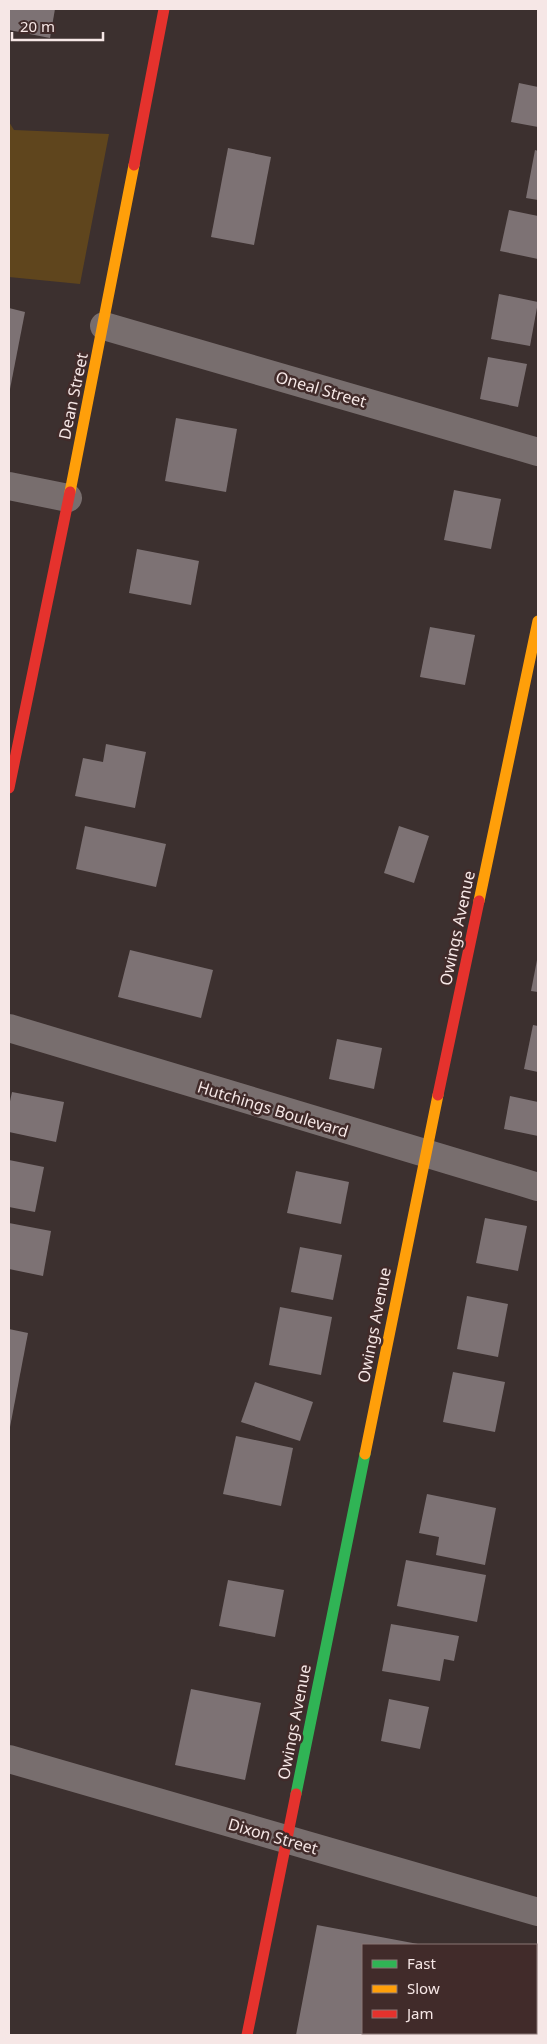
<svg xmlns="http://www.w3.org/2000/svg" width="547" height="2044" font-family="'Noto Sans',sans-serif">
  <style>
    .green { fill: #5f451d }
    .building { fill: #7d7274 }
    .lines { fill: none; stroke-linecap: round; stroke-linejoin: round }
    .street { stroke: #786e6e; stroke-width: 28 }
    .fast { stroke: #30b455; stroke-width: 11 }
    .slow { stroke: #ff9f0a; stroke-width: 11 }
    .jam { stroke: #e5322d; stroke-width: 11 }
    .labels { text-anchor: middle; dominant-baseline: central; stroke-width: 5; stroke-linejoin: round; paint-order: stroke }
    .street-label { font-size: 16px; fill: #f6e7e6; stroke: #412b2a }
  </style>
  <rect width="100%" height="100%" fill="#3c302f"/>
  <!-- green -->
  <polygon class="green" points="9,122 14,130 109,134 80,284 9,277"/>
  <!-- building -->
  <g class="building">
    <polygon points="9,9 55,9 50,38 9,30"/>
    <polygon points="519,83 538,87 538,127 511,122"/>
    <polygon points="228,148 271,157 254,245 211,237"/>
    <polygon points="535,150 538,151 538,200 526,198"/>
    <polygon points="509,210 538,216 538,259 500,251"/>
    <polygon points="499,294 538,302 530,346 491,339"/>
    <polygon points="9,308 25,312 10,389 9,389"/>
    <polygon points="488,357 527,364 518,407 480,399"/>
    <polygon points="176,418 237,429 226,492 165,481"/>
    <polygon points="454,490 501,499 491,549 444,540"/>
    <polygon points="137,549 199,561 191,605 129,593"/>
    <polygon points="430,627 475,635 465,685 420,677"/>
    <polygon points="106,744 146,752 135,808 75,796 83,758 103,762"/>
    <polygon points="85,826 166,844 156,887 76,869"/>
    <polygon points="399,826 429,836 414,883 384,873"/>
    <polygon points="130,950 213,970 201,1018 118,997"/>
    <polygon points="537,960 538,961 538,992 531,991"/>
    <polygon points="533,1025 538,1026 538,1072 524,1069"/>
    <polygon points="337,1039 382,1048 374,1089 329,1079"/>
    <polygon points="12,1092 64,1102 56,1142 9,1132 9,1106"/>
    <polygon points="510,1096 538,1102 538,1136 504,1129"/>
    <polygon points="9,1160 44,1167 35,1212 9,1207"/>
    <polygon points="296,1171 349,1182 341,1224 287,1213"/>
    <polygon points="485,1218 527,1226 518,1271 476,1263"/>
    <polygon points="9,1223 51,1231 43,1276 9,1269"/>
    <polygon points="300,1247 342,1255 333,1300 291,1292"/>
    <polygon points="467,1296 508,1304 498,1357 457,1349"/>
    <polygon points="280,1307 332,1317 321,1375 269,1365"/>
    <polygon points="9,1329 28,1333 10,1427 9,1427"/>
    <polygon points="453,1372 505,1382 495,1432 443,1422"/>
    <polygon points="255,1382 313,1402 300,1441 241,1422"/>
    <polygon points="236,1436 293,1448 281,1506 223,1494"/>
    <polygon points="427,1494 496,1508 485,1565 436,1555 439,1537 419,1533"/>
    <polygon points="406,1560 486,1575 477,1622 397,1606"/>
    <polygon points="228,1580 284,1590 275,1637 219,1626"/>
    <polygon points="391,1624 459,1636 454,1661 444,1659 440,1681 382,1671"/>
    <polygon points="191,1689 261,1703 245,1780 175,1765"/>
    <polygon points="389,1699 429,1707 420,1749 381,1741"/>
    <polygon points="317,1925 418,1944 363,1945 363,2033 415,2033 414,2035 296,2035"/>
  </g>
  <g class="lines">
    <!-- street -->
    <g class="street">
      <polyline points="104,326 538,452"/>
      <polyline points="9,486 68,498"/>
      <polyline points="9,1028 538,1187"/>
      <polyline points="9,1759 538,1912"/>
    </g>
    <!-- fast -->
    <polyline class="fast" points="296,1794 365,1454"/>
    <!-- slow -->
    <g class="slow">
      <polyline points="70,492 134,165"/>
      <polyline points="479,901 538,621"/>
      <polyline points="365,1454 438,1095"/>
    </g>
    <!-- jam -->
    <g class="jam">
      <polyline points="134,165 164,9"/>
      <polyline points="9,788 70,492"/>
      <polyline points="438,1095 479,901"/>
      <polyline points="247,2035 296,1794"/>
    </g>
  </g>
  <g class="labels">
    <!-- street labels -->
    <g class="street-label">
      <text transform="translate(321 389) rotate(16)">Oneal Street</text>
      <text transform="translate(73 396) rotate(-78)">Dean Street</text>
      <text transform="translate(457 928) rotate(-78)">Owings Avenue</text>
      <text transform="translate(273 1109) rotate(17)">Hutchings Boulevard</text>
      <text transform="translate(374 1325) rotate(-79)">Owings Avenue</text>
      <text transform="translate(294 1722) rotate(-79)">Owings Avenue</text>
      <text transform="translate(273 1836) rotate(16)">Dixon Street</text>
    </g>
  </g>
  <!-- border -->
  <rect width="547" height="2044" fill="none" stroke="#f6e7e6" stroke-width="20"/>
  <!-- legend -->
  <rect x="362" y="1944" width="175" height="90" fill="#412b2a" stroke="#897675"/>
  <rect x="372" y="1960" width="25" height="8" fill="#30b455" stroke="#897675"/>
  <text x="407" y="1969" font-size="15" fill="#f6e7e6">Fast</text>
  <rect x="372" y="1985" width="25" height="8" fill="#ff9f0a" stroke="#897675"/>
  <text x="407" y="1994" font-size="15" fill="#f6e7e6">Slow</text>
  <rect x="372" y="2010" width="25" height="8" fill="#e5322d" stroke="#897675"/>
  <text x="407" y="2019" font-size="15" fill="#f6e7e6">Jam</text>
  <!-- scale -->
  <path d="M12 32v8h91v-8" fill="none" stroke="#f6e7e6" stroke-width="2.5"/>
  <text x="20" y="32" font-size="15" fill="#f6e7e6" stroke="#412b2a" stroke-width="4" paint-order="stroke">20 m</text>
</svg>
